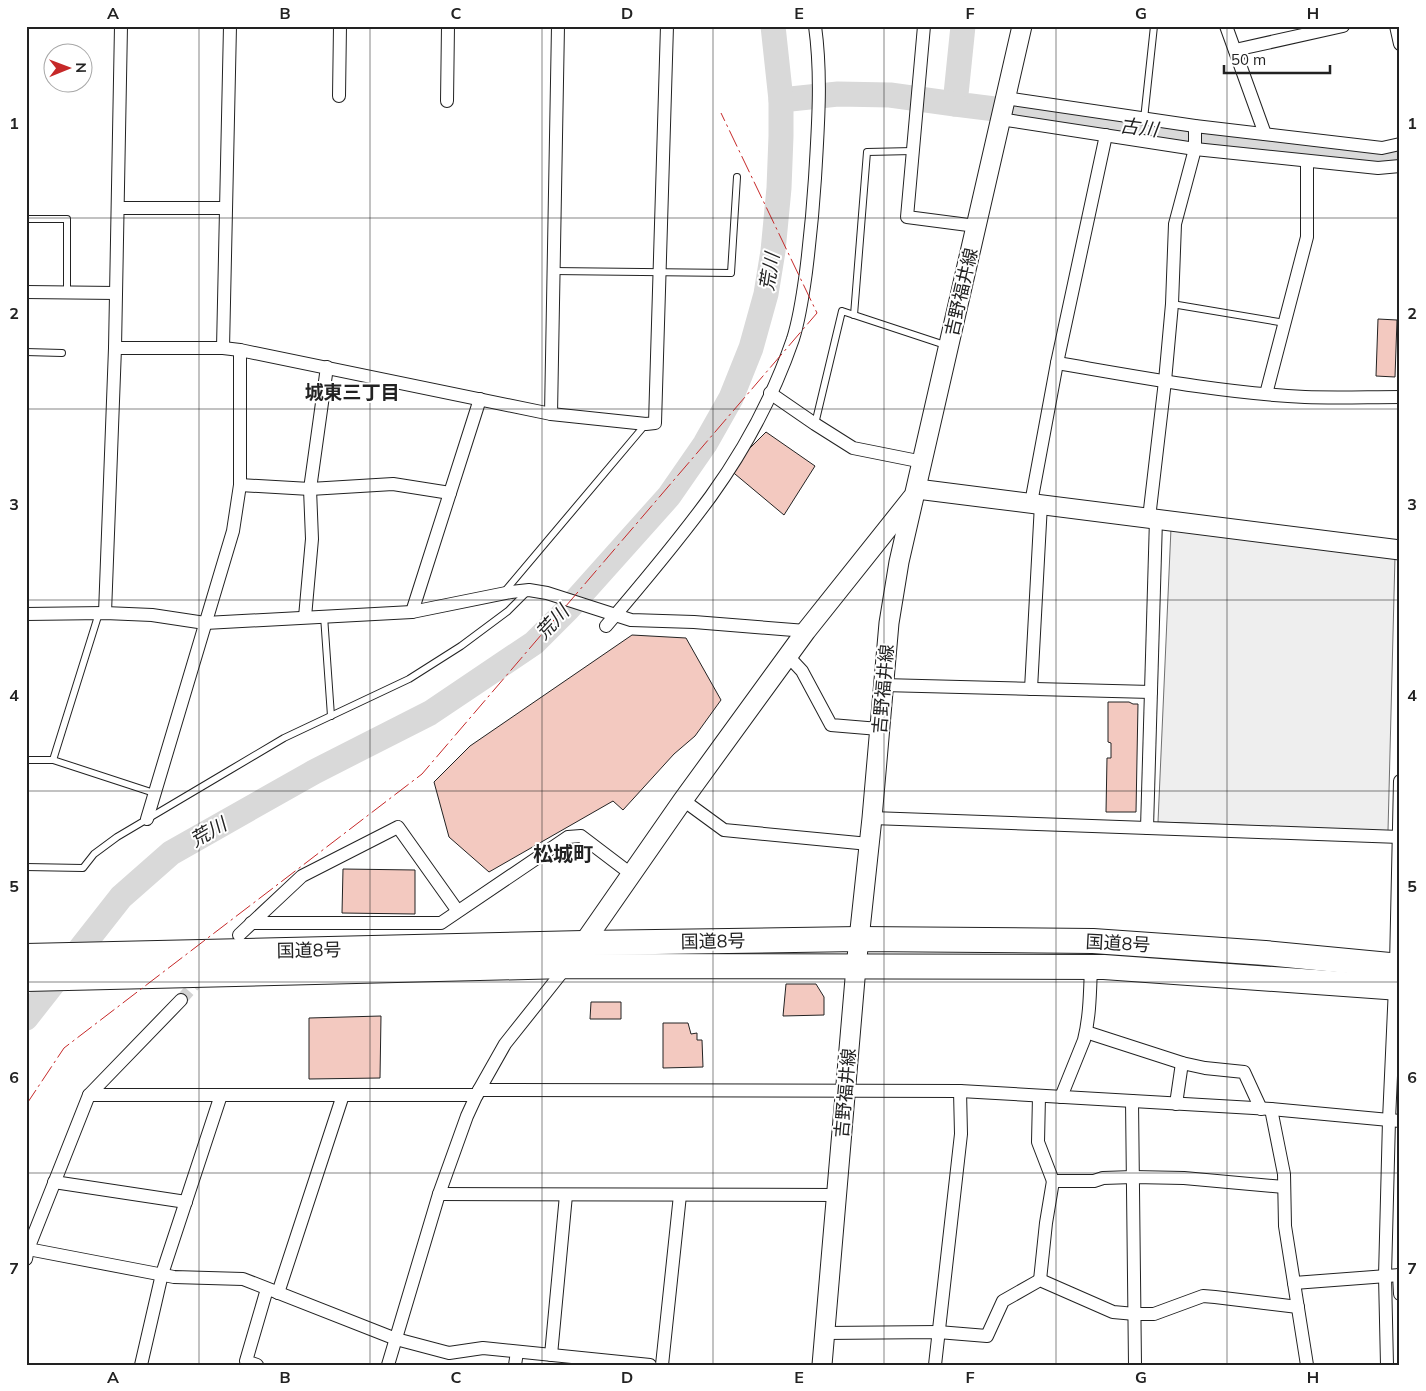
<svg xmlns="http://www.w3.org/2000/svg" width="1426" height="1391" font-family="Mulish,'Noto Sans JP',sans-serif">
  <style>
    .green { fill: #eee; stroke: #6f6f6f }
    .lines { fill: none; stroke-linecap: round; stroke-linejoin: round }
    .river { stroke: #d9d9d9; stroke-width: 25 }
    .building { fill: #f3c9c0; stroke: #222 }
    .street-tunnel { stroke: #d3d3d3; stroke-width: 12; stroke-dasharray: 12 6; stroke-linecap: butt }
    .lane-casing { stroke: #222; stroke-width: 8 }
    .street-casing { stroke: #222; stroke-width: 14 }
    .secondary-casing { stroke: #222; stroke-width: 21 }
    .highway-casing { stroke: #222; stroke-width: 26 }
    .lane { stroke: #fff; stroke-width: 6 }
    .street { stroke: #fff; stroke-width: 12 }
    .secondary { stroke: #fff; stroke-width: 19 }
    .highway { stroke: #fff; stroke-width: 24 }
    .power { stroke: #c62828; stroke-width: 1; stroke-dasharray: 18 4 2.5 4; stroke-linecap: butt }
    .grid { fill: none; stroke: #222; stroke-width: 1; stroke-opacity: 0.55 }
    .labels { text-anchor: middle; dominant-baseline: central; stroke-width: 4; stroke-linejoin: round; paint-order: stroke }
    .street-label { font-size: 18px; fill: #222; stroke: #fff }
    .water-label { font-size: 19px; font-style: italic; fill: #222; stroke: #fff }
    .neighbourhood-label { font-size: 19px; font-weight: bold; fill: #222; stroke: #fff }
    .quarter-label { font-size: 20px; font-weight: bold; fill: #222; stroke: #fff }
    .neatline { fill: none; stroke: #222; stroke-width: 2 }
    .grid-label { font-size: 16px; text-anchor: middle; font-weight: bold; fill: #222 }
  </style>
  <rect width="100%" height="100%" fill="#fff"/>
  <!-- green -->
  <polygon class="green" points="1171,528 1395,556 1388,831 1158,822"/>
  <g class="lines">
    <!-- river -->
    <g class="river">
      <polyline points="963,26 955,104 1374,157 1386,158 1400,155"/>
      <polyline points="781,100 838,94 890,95 955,104"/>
      <polyline points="26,1018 121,897 171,853 314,772 430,713 534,643 568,609 669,496 705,444 731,398 751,348 766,294 773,251 779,188 781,136 781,100 773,26"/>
    </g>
  </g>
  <!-- building -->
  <g class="building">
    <polygon points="1378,319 1397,320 1395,377 1376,376"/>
    <polygon points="766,432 815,466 784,515 729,469"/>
    <polygon points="632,635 686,638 721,700 695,736 674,754 623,810 613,801 489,872 449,837 434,782 470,746"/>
    <polygon points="1108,702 1129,702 1133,704 1138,704 1136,812 1106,812 1107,758 1111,758 1111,743 1108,742"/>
    <polygon points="343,869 415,870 415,914 342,913"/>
    <polygon points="786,984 816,984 824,997 824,1015 783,1016"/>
    <polygon points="591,1002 621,1002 621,1019 590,1019"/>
    <polygon points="381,1016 380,1078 309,1079 309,1018"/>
    <polygon points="663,1023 688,1023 691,1034 697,1033 697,1040 702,1040 703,1067 663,1068"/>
  </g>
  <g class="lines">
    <!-- street-tunnel -->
    <polyline class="street-tunnel" points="181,1000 204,974"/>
    <!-- lane casing -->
    <g class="lane-casing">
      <g id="lane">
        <polyline points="1144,119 1154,26"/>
        <polyline points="26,219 67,219 67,292"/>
        <polyline points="553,271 731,273 737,177"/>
        <polyline points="1172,304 1285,323"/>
        <polyline points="854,315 867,152 913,151"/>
        <polyline points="26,352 62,353"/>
        <polyline points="815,424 842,311 948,346"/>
        <polyline points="505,591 645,425"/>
        <polyline points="324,616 331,716"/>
        <polyline points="26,760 53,760 154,793"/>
        <polyline points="53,760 99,613"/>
        <polyline points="26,867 83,868 94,854 117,837 230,770 284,738 409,679 461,646 508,611 528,591"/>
      </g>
    </g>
    <!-- street casing -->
    <g class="street-casing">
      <g id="street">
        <polyline points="924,26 907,217 976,226"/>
        <polyline points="1226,26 1265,134"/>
        <polyline points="1396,26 1400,44"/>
        <polyline points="1235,50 1343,26"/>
        <polyline points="339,96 340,26"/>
        <polyline points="1005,98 1195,126 1382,148 1400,144"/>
        <polyline points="447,101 448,26"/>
        <polyline points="1000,119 1195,149 1378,168 1400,166"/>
        <polyline points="118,208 226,208"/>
        <polyline points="26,292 116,293"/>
        <polyline points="115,348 223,348 240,350 551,414 646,424 655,423 667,26"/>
        <polyline points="223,348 230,26"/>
        <path d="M1057,363C1139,377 1222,393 1305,397C1336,398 1368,397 1400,397"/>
        <polyline points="770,393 815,424 853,448 923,462"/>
        <polyline points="1266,394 1307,237 1307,161"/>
        <polyline points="551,414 558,26"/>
        <polyline points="240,485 310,489 393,484 450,493"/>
        <polyline points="1031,503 1057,363 1106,135"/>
        <polyline points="1149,518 1165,381 1172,304 1175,224 1195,149 1195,126"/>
        <polyline points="412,612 480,399"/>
        <polyline points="105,613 115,348 121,26"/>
        <polyline points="26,614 105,613 152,615 205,623 412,612 511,592 529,590 547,593 631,620 694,622 806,631"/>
        <polyline points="305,617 312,539 310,489 327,367"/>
        <path d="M606,626C642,584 678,541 711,496C745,449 774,394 793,339C800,317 803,294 806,272C810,240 813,209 815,178C818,127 822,76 815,26"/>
        <polyline points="788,656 802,671 831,725 879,729"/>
        <polyline points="883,685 1151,692"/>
        <polyline points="1031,689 1041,504"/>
        <polyline points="683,800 724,830 869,844"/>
        <polyline points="872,818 1400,837"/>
        <polyline points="147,819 233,531 240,485 240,350"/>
        <polyline points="1147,828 1156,519"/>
        <polyline points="251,923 441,923 568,837 581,836 631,874"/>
        <polyline points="239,935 302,876 398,827 457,910"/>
        <polyline points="1396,965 1400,781"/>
        <polyline points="1086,1032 1182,1063 1205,1068 1244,1072 1261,1109"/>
        <polyline points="479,1090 960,1091 1271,1109 1400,1121"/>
        <polyline points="89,1095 477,1095"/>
        <polyline points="1039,1096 1038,1142 1053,1181 1094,1181 1103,1178 1133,1177 1184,1178 1284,1187"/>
        <path d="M1061,1097L1084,1040C1090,1016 1090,991 1091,967"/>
        <polyline points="1132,1101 1135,1365"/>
        <polyline points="1176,1104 1182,1063"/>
        <polyline points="1271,1109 1284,1174 1285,1226 1307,1365"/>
        <polyline points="54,1182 186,1202"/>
        <polyline points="439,1194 837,1195"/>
        <polyline points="28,1249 174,1277 243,1279 396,1339 449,1353 483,1348 650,1365"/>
        <polyline points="26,1259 28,1249 89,1095 181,1000"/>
        <polyline points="1399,1275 1400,1294"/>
        <polyline points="1040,1280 1046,1223 1053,1181"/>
        <polyline points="1294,1283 1400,1275"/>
        <polyline points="278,1293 343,1095"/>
        <polyline points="825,1333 938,1332 987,1336 1003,1301 1040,1280 1113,1312 1135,1314 1154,1314 1203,1296 1215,1297 1298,1307"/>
        <polyline points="551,1355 566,1195"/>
        <polyline points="141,1365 162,1274 221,1095"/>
        <polyline points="257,1365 246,1361 267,1289"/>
        <polyline points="388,1365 439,1194 467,1116 479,1090 505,1044 567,966"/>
        <polyline points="515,1365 517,1352"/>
        <polyline points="662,1365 680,1195"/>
        <polyline points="935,1365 961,1134 960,1091"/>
        <polyline points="1387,1365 1385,1276 1389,1120 1395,987"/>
      </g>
    </g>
    <!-- secondary casing -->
    <g class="secondary-casing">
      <g id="secondary">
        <polyline points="917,489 1400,550"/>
        <polyline points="578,951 683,800 806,631 912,498"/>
        <polyline points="822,1365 856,967 872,818 889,623 899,562 1022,26"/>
      </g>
    </g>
    <!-- highway casing -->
    <g class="highway-casing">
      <g id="highway">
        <polyline points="26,956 583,943 859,939 1093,941 1265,953 1400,966"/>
        <polyline points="26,979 567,966 1104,967 1400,988"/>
      </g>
    </g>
    <!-- lane -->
    <use href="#lane" class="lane"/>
    <!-- street -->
    <use href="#street" class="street"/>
    <!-- secondary -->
    <use href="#secondary" class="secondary"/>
    <!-- highway -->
    <use href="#highway" class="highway"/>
    <!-- power -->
    <polyline class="power" points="26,1105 64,1048 422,774 817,313 721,113"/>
  </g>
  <!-- grid -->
  <path class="grid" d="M199,26V1365M370,26V1365M542,26V1365M713,26V1365M884,26V1365M1056,26V1365M1227,26V1365M26,218H1400M26,409H1400M26,600H1400M26,791H1400M26,982H1400M26,1173H1400"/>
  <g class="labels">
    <!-- street labels -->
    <g class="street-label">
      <text transform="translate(961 292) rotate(-77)">吉野福井線</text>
      <text transform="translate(883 689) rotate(-85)">吉野福井線</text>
      <text transform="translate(713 941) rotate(-1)">国道8号</text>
      <text transform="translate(1118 943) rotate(3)">国道8号</text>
      <text transform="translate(309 950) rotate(-1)">国道8号</text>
      <text transform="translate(845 1093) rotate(-85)">吉野福井線</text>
    </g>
    <!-- water labels -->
    <g class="water-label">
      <text transform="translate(1139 127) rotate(7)">古川</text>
      <text transform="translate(769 272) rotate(-81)">荒川</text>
      <text transform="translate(552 622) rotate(-47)">荒川</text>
      <text transform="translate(208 832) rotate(-30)">荒川</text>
    </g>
    <!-- neighbourhood labels -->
    <g class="neighbourhood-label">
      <text x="352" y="392">城東三丁目</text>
    </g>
    <!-- quarter labels -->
    <g class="quarter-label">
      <text x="563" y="853">松城町</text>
    </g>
  </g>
  <!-- border -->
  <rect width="1426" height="1391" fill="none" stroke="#ffffff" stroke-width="55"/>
  <!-- north arrow -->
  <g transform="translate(68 68) rotate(89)"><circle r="24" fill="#ffffff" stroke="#a7a7a7"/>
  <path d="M0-4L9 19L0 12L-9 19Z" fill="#c62828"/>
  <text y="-8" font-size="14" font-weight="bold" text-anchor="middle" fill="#222222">N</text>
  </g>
  <!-- scale -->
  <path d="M1224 65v8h106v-8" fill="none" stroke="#222222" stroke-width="2.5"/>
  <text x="1231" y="65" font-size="15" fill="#222222" stroke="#ffffff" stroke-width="4" paint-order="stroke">50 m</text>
  <rect x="28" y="28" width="1370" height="1336" class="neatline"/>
  <g class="grid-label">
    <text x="113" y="19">A</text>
    <text x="285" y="19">B</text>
    <text x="456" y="19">C</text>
    <text x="627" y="19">D</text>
    <text x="799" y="19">E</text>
    <text x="970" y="19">F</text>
    <text x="1141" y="19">G</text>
    <text x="1313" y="19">H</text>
    <text x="14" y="129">1</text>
    <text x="1412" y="129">1</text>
    <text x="14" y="319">2</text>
    <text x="1412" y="319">2</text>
    <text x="14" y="510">3</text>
    <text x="1412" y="510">3</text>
    <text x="14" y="701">4</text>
    <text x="1412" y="701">4</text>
    <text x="14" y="892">5</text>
    <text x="1412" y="892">5</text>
    <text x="14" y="1083">6</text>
    <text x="1412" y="1083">6</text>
    <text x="14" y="1274">7</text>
    <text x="1412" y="1274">7</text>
    <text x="113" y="1383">A</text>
    <text x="285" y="1383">B</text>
    <text x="456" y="1383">C</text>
    <text x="627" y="1383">D</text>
    <text x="799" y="1383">E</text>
    <text x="970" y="1383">F</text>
    <text x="1141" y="1383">G</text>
    <text x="1313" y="1383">H</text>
  </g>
</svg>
